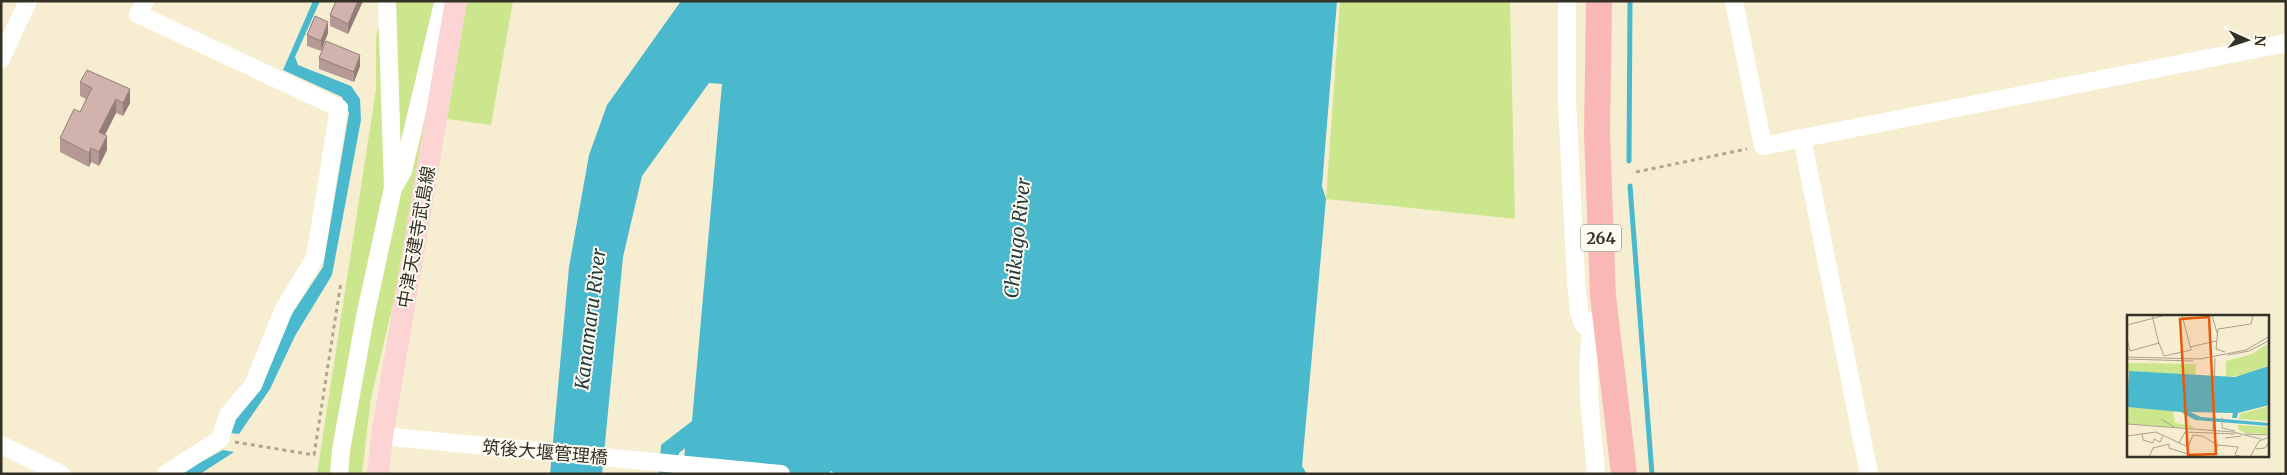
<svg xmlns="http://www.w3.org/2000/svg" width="2287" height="475" font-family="Merriweather,'Noto Sans JP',serif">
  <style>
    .green { fill: #cce68e }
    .water { fill: #4ab9cd }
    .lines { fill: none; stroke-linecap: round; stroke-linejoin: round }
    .stream { stroke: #4ab9cd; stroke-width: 5 }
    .path { stroke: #aea792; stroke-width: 3; stroke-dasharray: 4 4; stroke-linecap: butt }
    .minor { stroke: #fff; stroke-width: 18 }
    .major { stroke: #fbd4d3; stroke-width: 22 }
    .highway { stroke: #f9b8b5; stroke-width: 26 }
    .wall { fill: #b59994 }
    .shaded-wall { fill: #937d78 }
    .building { fill: #d2b2ac; stroke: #937d78 }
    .labels { text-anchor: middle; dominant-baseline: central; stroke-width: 4; stroke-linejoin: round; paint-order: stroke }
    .shield { fill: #fefbf0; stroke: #706d62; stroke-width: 1 }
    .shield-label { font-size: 16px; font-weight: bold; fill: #333025 }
    .street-label { font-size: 18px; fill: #333025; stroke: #fefbf0 }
    .water-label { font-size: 19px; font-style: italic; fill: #243d42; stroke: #fefbf0 }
    .inset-road { fill: none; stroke: #a9a28d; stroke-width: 1 }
    .view { fill: #e8590c; fill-opacity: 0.15; stroke: #e8590c; stroke-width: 2.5 }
    .inset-edge { fill: none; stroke: #333025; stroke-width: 2.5 }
  </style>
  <rect width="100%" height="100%" fill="#f7eed2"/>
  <!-- green -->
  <g class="green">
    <polygon points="393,1 436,1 399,161"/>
    <polygon points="467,1 513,1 491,125 447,119"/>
    <polygon points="1340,1 1510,1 1515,219 1326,199"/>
    <polygon points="383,14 387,180 333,474 317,474 376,89 376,36"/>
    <polygon points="443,20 397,287 371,398 362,474 346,474 370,319"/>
  </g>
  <!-- water -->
  <g class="water">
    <polygon points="313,1 320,1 295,57 298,65 351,86 360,99 361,120 332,275 295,336 270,389 239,434 230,433 232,423 261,387 290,317 323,267 349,113 342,97 283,70"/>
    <polygon points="681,1 1337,1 1322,186 1326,199 1302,466 1307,474 837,474 831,471 828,474 683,474 685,448 679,453 677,474 659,474 661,445 692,421 722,84 709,83 642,176 623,257 602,474 550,474 569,267 589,155 607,105"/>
    <polygon points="223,450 234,452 200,474 179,474"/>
  </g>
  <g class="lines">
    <!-- stream -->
    <g class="stream">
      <polyline points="1629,161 1630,1"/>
      <polyline points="1630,186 1652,474"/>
    </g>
    <!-- path -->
    <g class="path">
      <polyline points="1636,172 1747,149"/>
      <polyline points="235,442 314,455 341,282"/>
    </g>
    <!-- minor -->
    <g class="minor">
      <polyline points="145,1 138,14 339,108 315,258 285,307 253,385 228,415 220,439 166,474"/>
      <polyline points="1567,1 1567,100 1576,281 1579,311 1583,324 1591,332"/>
      <polyline points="1734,1 1763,146 2286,43"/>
      <polyline points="1,59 28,1"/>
      <polyline points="1802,138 1869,474"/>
      <polyline points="395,185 403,171 442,7 447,1"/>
      <path d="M1593,321C1583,374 1592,421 1596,474"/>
      <polyline points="382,436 781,474"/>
      <polyline points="1,445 61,474"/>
      <polyline points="339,474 341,450 365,317 393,188 387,1"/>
    </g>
    <!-- major -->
    <polyline class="major" points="378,474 382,436 456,1"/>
    <!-- highway -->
    <polyline class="highway" points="1599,1 1597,134 1603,296 1624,474"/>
  </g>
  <!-- wall -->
  <g class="wall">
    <polygon points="336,1 363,1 348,34 330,26 330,15"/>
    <polygon points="328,33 321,51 307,46 307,35"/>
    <polygon points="319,58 360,66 354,82 319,69"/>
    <polygon points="80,82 130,103 123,116 116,113 105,135 107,150 99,166 91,162 89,167 60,152 60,138 80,112 86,99 80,96"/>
  </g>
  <!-- shaded-wall -->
  <g class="shaded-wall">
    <polygon points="358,1 363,1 348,34 348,24"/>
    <polygon points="328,22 328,33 321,51 321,41"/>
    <polygon points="360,55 360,66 354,82 354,72"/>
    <polygon points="130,89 130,103 123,116 123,103"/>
    <polygon points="116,99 116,113 99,146 99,132"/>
    <polygon points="107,136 107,150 99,166 99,152"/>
    <polygon points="91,148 91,162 89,167 89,153"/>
  </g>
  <!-- building -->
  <g class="building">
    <polygon points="336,1 358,1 348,24 330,15"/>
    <polygon points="315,16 328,22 321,41 307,35"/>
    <polygon points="326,41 360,55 354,72 319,58"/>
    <polygon points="87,70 130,89 123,103 116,99 99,132 107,136 99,152 91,148 89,153 60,138 74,109 80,112 92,88 80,82"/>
  </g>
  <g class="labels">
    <!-- shield labels -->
    <rect class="shield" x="1581" y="224.5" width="40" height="27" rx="4"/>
    <g class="shield-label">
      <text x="1601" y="238">264</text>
    </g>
    <!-- street labels -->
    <g class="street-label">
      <text transform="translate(416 237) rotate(-80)">中津天建寺武島線</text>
      <text transform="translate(545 452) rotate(5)">筑後大堰管理橋</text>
    </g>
    <!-- water labels -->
    <g class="water-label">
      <text transform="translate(1017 238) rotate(-84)">Chikugo River</text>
      <text transform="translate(590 319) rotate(-83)">Kanamaru River</text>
    </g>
  </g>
  <!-- overview -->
  <g transform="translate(2127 315)">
    <rect width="142" height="142" fill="#f7eed2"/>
    <path d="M142,28V50L121,59L99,62V46L125,39ZM0,48L69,49L68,60L0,57ZM142,91V106L112,104L113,99ZM0,92L46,96L48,108L67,111L66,113L0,109ZM111,110L142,112V119L118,118L111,114Z" fill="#cce68e"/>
    <path d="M142,51V90L111,98L110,103H105L106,98L63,97L74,102L142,108V111L68,105L54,97L0,92L2,56L108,62Z" fill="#4ab9cd"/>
    <path class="inset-road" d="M25,0L32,29M85,0L90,18M0,10L39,0M0,24L3,36L32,28M32,28L37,41L64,35L55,0M63,32L89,26M98,37L89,34L91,14L124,9L126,0M101,40L122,36L143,25M0,42L73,44L119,35L143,21M0,44L66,46M95,102V113L108,116M34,104L47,112M0,109L106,117L134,124M86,116L88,43M15,118L16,125L26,128L27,124L33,127L36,121M118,119L143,120M0,121L29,117L61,132L66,120L75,121L91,130L86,142M98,123L114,121M52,128L58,117L108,119M91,130L111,132L108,140L116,142M129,134L138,133L143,126M22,142L26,133L42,129V133L70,142M123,142L132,126L143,122"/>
    <path class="view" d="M82,2L89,139L61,140L53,4Z"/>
    <rect width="142" height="142" class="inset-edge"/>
  </g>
  <!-- border -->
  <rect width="2287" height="475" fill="none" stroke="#333025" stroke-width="5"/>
  <!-- north arrow -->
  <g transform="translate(2247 40) rotate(93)" stroke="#fefbf0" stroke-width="4" paint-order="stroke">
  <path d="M0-4L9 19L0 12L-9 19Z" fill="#333025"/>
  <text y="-8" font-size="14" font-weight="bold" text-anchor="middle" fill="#333025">N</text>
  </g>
</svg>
